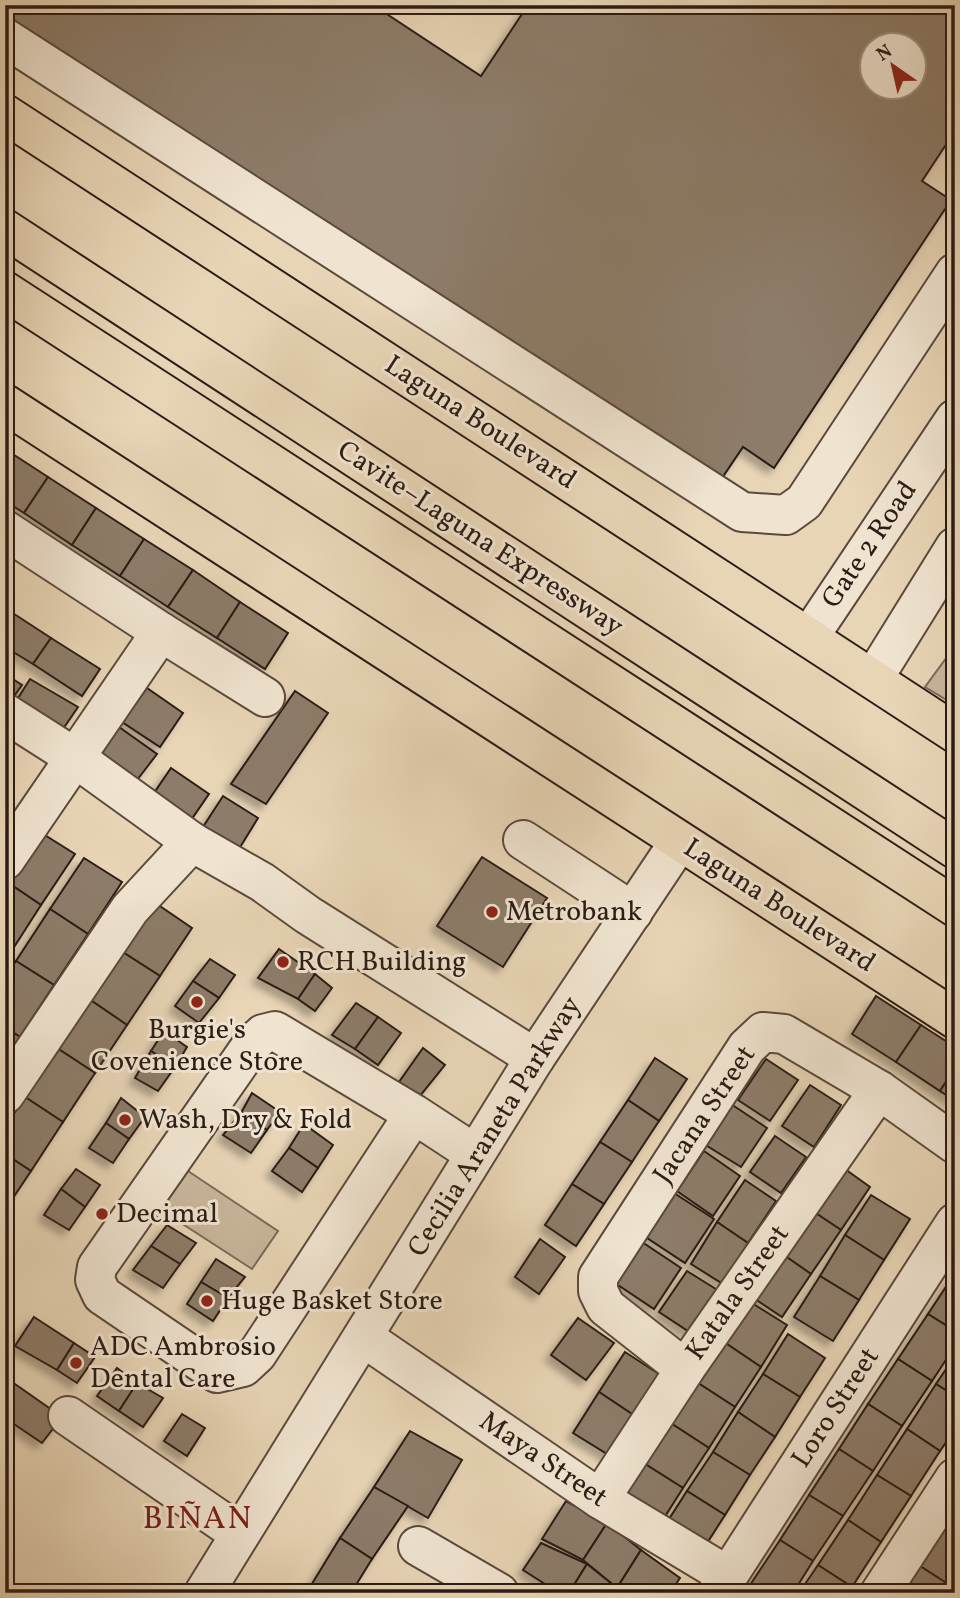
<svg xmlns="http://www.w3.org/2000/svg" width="960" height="1598" font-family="Vollkorn,serif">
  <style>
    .green { fill: #c8b69b; stroke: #7a6958; stroke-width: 2 }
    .building { fill: #8d7c69; stroke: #2b1c15; stroke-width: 2; fill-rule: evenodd; filter: url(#shadow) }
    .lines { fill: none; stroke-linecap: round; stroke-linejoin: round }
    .minor-casing { stroke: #5a4a3d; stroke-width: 42 }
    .major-casing { stroke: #2b1c15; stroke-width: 42 }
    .highway-casing { stroke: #2b1c15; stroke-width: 42 }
    .minor { stroke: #f0e4d0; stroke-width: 38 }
    .major { stroke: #e8d5b6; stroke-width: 38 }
    .highway { stroke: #e8d5b6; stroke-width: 38 }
    .poi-dot { fill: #8f2418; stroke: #f0e4d0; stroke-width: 2.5 }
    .labels { text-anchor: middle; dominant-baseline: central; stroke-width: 6; stroke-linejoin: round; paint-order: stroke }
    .street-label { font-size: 28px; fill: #2b1c15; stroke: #f0e4d0 }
    .poi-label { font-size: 28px; fill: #2b1c15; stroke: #f0e4d0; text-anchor: start }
    .quarter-label { font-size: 32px; letter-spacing: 2px; fill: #7a1f14; stroke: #f0e4d0 }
  </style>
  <defs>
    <filter id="shadow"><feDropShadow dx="-6" dy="6" stdDeviation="3.5" flood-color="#0004"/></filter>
  </defs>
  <rect width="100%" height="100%" fill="#e8d5b6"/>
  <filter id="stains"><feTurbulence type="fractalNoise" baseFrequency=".00286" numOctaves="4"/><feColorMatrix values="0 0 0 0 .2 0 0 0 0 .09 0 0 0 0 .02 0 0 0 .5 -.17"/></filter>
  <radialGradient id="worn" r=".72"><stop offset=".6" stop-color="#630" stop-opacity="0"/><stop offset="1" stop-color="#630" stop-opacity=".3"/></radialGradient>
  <!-- green -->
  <g class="green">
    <polygon points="955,646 955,705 925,687"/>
    <polygon points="188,1171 278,1231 252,1269 161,1210"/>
  </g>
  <!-- building -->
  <g class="building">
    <path d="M5,5H373L481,76L528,5H955V20L946,33L955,39V131L922,181L951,200L774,468L743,447L716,487L5,22ZM872,46H914V88H872Z"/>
    <polygon points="5,449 48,477 24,513 5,501"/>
    <polygon points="48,477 96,508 72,545 24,513"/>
    <polygon points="96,508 144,539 120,576 72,545"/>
    <polygon points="144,539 193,570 168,607 120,576"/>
    <polygon points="193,570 240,602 217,638 168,607"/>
    <polygon points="240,602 288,633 265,669 217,638"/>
    <polygon points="5,608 51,638 33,664 5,647"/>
    <polygon points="51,638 100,669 82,696 33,664"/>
    <polygon points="5,674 22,685 7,706 5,705"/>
    <polygon points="30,679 78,707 61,732 15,703"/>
    <polygon points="147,688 183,713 160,747 122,722"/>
    <polygon points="295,691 328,713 266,804 231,784"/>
    <polygon points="119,727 157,754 134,784 96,758"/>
    <polygon points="171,768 209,794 191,820 154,793"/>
    <polygon points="223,796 258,818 239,849 203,827"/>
    <polygon points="40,832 75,854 41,905 7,882"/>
    <polygon points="482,857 547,898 503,967 437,926"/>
    <polygon points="84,858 122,882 88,934 50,909"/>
    <polygon points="7,882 41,905 9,955 5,953"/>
    <polygon points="154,902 192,928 160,976 121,951"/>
    <polygon points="50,909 88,934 54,985 16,961"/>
    <polygon points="279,949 315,974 298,999 258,978"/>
    <polygon points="121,951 160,976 127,1025 89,999"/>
    <polygon points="210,959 235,975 219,998 193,981"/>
    <polygon points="16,961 54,985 20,1037 5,1027 5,977"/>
    <polygon points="315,974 332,988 315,1011 298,999"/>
    <polygon points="193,981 219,998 199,1023 175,1006"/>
    <polygon points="876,996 921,1025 896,1062 852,1034"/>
    <polygon points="89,999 127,1025 95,1073 57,1048"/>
    <polygon points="356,1003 378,1017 355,1049 332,1035"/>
    <polygon points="378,1017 401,1033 378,1065 355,1049"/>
    <polygon points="921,1025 955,1047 955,1068 940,1091 896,1062"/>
    <polygon points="5,1027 20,1037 5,1060"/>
    <polygon points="164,1031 187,1047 175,1067 151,1051"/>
    <polygon points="57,1048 95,1073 63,1122 25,1097"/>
    <polygon points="423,1048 445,1065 420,1096 399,1082"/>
    <polygon points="151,1051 175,1067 158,1091 135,1078"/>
    <polygon points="655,1058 687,1079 659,1121 628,1100"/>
    <polygon points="766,1059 798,1080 770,1121 738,1100"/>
    <polygon points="955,1068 955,1101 940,1091"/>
    <polygon points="810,1085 841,1105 814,1147 782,1126"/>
    <polygon points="252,1093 280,1112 267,1130 241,1113"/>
    <polygon points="25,1097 63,1122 31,1171 5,1154 5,1127"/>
    <polygon points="121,1098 145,1117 129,1139 106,1123"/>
    <polygon points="628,1100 659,1121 632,1162 600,1142"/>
    <polygon points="731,1104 767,1128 741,1167 704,1144"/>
    <polygon points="241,1113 267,1130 251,1153 223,1135"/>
    <polygon points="106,1123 129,1139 113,1163 89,1148"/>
    <polygon points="304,1124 333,1145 318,1168 289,1148"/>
    <polygon points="775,1136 806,1157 781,1193 750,1172"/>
    <polygon points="600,1142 632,1162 604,1204 572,1184"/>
    <polygon points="289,1148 318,1168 302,1192 272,1171"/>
    <polygon points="704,1151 740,1176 713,1216 677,1191"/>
    <polygon points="5,1154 31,1171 5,1210"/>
    <polygon points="838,1164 870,1187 841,1230 808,1208"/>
    <polygon points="76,1169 100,1185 85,1207 61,1189"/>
    <polygon points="745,1180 776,1201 748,1243 717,1222"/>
    <polygon points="572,1184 604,1204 576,1246 545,1225"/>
    <polygon points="61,1189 85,1207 69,1230 44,1215"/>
    <polygon points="674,1193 714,1219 685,1263 644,1236"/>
    <polygon points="871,1195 910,1219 884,1260 845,1235"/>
    <polygon points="808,1208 841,1230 811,1274 778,1251"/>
    <polygon points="717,1222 748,1243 723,1284 691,1264"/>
    <polygon points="167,1225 196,1243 180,1264 151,1246"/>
    <polygon points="845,1235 884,1260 859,1300 820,1276"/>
    <polygon points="540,1239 565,1257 539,1294 515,1277"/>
    <polygon points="642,1242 681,1268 654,1309 615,1283"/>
    <polygon points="151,1246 180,1264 163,1288 133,1270"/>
    <polygon points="778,1251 811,1274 782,1317 749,1295"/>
    <polygon points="216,1259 245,1277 228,1298 201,1282"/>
    <polygon points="687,1271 719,1291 691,1333 659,1312"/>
    <polygon points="955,1273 955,1331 928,1314"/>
    <polygon points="820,1276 859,1300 833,1341 794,1317"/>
    <polygon points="201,1282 228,1298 213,1321 187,1304"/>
    <polygon points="747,1300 787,1325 761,1367 721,1340"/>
    <polygon points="928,1314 955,1331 955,1346 932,1381 898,1359"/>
    <polygon points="34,1317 74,1343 57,1370 15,1346"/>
    <polygon points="578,1318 614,1343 586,1380 551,1355"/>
    <polygon points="788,1334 825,1358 800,1397 763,1374"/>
    <polygon points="721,1340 761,1367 735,1407 695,1381"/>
    <polygon points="74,1343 95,1357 77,1383 57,1370"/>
    <polygon points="625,1352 662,1376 635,1416 599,1392"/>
    <polygon points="955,1356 955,1396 936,1384"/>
    <polygon points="898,1359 932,1381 902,1426 868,1404"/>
    <polygon points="117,1368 137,1383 119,1411 97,1396"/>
    <polygon points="763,1374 800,1397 775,1437 738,1412"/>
    <polygon points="5,1377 62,1417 42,1443 5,1418"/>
    <polygon points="695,1381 735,1407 709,1448 669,1422"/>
    <polygon points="137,1383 163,1398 143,1427 119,1411"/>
    <polygon points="936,1384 955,1396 955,1429 940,1451 907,1429"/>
    <polygon points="599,1392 635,1416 612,1457 573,1433"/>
    <polygon points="868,1404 902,1426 873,1471 839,1449"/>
    <polygon points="738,1412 775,1437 750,1475 713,1452"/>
    <polygon points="182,1414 205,1428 187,1456 164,1441"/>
    <polygon points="669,1422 709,1448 683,1488 642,1462"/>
    <polygon points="907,1429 940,1451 911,1496 877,1475"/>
    <polygon points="410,1431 462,1460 428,1518 374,1487"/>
    <polygon points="839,1449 873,1471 843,1516 809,1495"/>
    <polygon points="713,1452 750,1475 725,1515 687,1491"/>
    <polygon points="642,1462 683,1488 657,1529 616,1503"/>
    <polygon points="877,1475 911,1496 881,1542 848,1520"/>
    <polygon points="374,1487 408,1506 372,1559 340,1538"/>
    <polygon points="687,1491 725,1515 700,1554 662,1530"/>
    <polygon points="809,1495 843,1516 813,1561 780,1540"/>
    <polygon points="566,1501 607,1523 583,1560 542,1539"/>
    <polygon points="848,1520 881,1542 852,1587 818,1565"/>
    <polygon points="949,1521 955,1524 954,1588 920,1566"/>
    <polygon points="607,1523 641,1550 617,1588 583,1560"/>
    <polygon points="340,1538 372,1559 351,1593 319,1593 310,1587"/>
    <polygon points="780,1540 813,1561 793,1593 763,1593 750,1585"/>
    <polygon points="541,1543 587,1564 569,1593 559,1593 523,1570"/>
    <polygon points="641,1550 680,1578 670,1593 624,1593 617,1588"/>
    <polygon points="587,1564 617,1588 614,1593 569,1593"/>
    <polygon points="818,1565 852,1587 848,1593 799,1593"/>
    <polygon points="920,1566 954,1588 951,1593 902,1593"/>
  </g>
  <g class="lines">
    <!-- minor casing -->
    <g class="minor-casing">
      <g id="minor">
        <polyline points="5,38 742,512 786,515 804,502 955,273"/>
        <polyline points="5,530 161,632 265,697"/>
        <polyline points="809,637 955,419"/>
        <polyline points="873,679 955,547"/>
        <polyline points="5,713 74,757 192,842 262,882 308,915 535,1058"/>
        <polyline points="523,840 633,912"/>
        <polyline points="5,860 161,632"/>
        <polyline points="5,1094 130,909 192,842"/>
        <polyline points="414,1114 257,1354 243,1367 217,1373 102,1295 95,1280 97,1267 253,1043 263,1034 275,1031 414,1114 475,1154"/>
        <polyline points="363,1337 600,1499 728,1576"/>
        <polyline points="685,1369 606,1307 598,1291 598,1277 747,1047 763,1032 784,1034 879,1090 955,1144"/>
        <polyline points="68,1416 240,1534"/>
        <polyline points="600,1499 685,1369 879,1090"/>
        <polyline points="418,1546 499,1593"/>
        <polyline points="204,1593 535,1058 679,842"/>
        <polyline points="717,1593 955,1223"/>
        <polyline points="880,1593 955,1478"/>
      </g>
    </g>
    <!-- major casing -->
    <g class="major-casing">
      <g id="major">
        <polyline points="5,114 955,733"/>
        <polyline points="5,404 955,1019"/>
      </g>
    </g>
    <!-- highway casing -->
    <g class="highway-casing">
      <g id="highway">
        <polyline points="5,229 955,849"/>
        <polyline points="5,291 955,907"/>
      </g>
    </g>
    <!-- minor -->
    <use href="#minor" class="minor"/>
    <!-- major -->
    <use href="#major" class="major"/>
    <!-- highway -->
    <use href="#highway" class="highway"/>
  </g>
  <!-- markers -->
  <g class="poi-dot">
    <circle cx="492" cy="912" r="7"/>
    <circle cx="283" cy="962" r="7"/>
    <circle cx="197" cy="1002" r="7"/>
    <circle cx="125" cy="1120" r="7"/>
    <circle cx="102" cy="1214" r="7"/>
    <circle cx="207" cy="1301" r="7"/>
    <circle cx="76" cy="1363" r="7"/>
  </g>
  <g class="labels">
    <!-- street labels -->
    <g class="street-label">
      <text transform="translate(480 423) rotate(33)">Laguna Boulevard</text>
      <text transform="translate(480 539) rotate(33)">Cavite–Laguna Expressway</text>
      <text transform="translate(870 545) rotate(-56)">Gate 2 Road</text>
      <text transform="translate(779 906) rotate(33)">Laguna Boulevard</text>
      <text transform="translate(705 1115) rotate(-56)">Jacana Street</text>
      <text transform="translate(495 1127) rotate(-58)">Cecilia Araneta Parkway</text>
      <text transform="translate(738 1293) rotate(-55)">Katala Street</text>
      <text transform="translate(836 1408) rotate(-57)">Loro Street</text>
      <text transform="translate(543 1460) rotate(34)">Maya Street</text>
    </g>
    <!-- poi labels -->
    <g class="poi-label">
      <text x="506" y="912">Metrobank</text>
      <text x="297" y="962">RCH Building</text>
      <text x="197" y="1030" text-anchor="middle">Burgie's<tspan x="197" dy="32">Covenience Store</tspan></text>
      <text x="139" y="1120">Wash, Dry &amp; Fold</text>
      <text x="116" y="1214">Decimal</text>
      <text x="221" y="1301">Huge Basket Store</text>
      <text x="90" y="1347">ADC Ambrosio<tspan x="90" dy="32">Dental Care</tspan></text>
    </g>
    <!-- quarter labels -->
    <g class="quarter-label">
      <text x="198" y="1520">BIÑAN</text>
    </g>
  </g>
  <!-- margin -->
  <rect width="960" height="1598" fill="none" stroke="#e8d5b6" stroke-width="28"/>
  <rect x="7" y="7" width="946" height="1584" fill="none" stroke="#2b1c15" stroke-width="3.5"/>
  <rect x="14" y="14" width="932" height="1570" fill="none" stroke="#2b1c15" stroke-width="2"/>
  <!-- north arrow -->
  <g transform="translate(893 66) rotate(326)"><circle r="33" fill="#f0e4d0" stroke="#a19485" stroke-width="2"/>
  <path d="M0-5L12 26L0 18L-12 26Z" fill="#8f2418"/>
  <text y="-10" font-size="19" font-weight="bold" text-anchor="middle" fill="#2b1c15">N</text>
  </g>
  <rect width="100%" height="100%" filter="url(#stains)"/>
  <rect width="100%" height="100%" fill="url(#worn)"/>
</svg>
